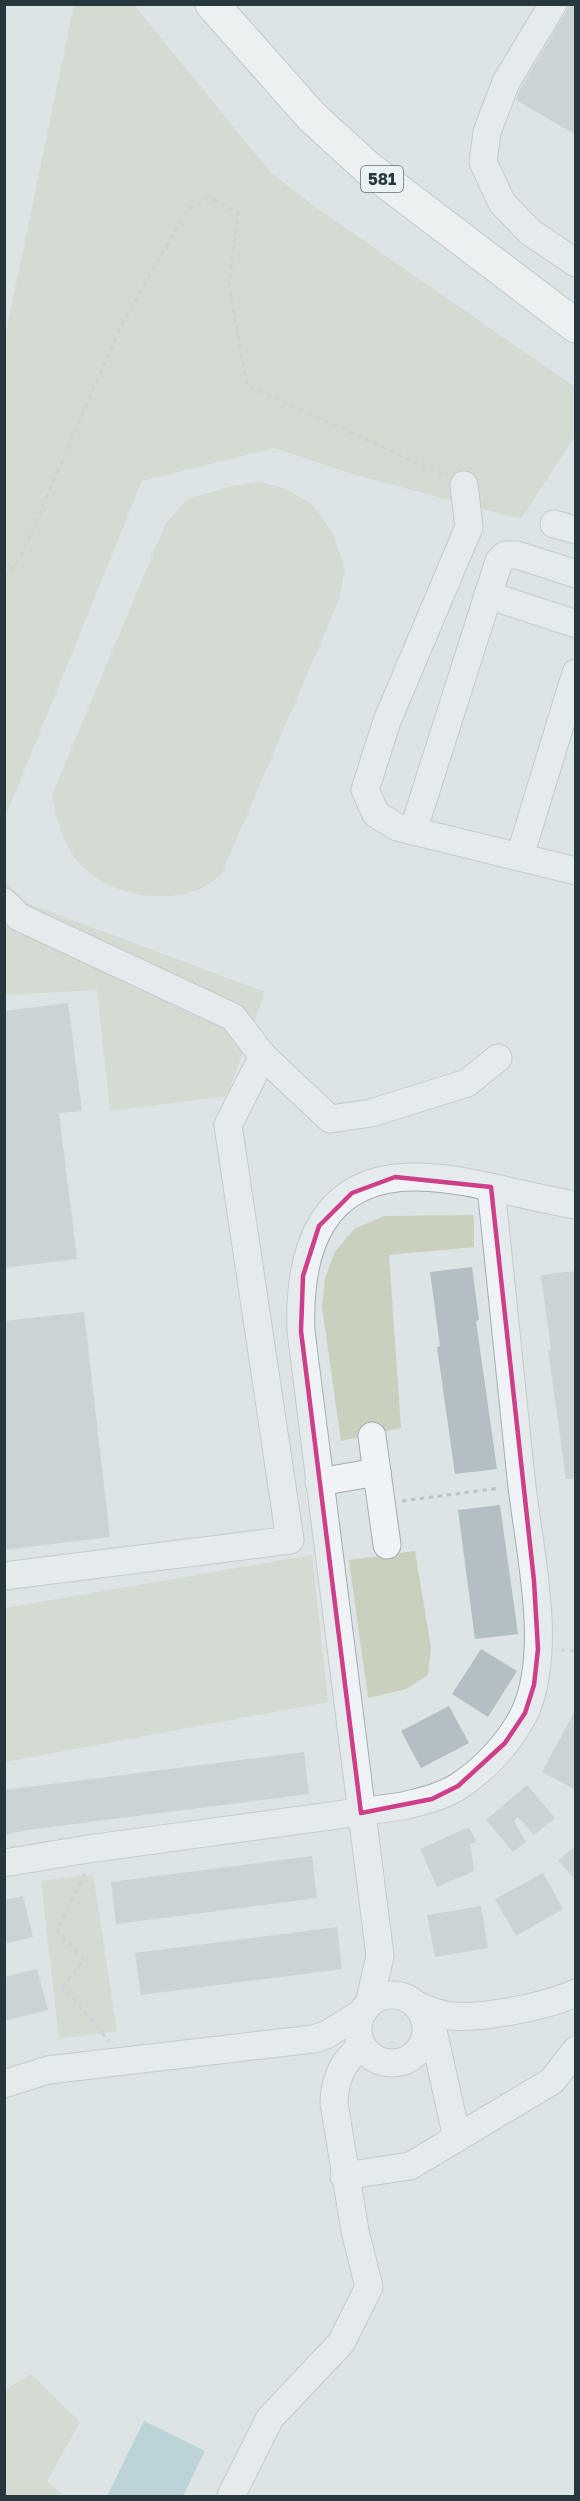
<svg xmlns="http://www.w3.org/2000/svg" width="580" height="2501" font-family="'Golos Text',sans-serif">
  <style>
    .green { fill: #c9d0bd }
    .water { fill: #96c0c7 }
    .building { fill: #b3bfc3 }
    .lines { fill: none; stroke-linecap: round; stroke-linejoin: round }
    .minor-casing { stroke: #a2adb0; stroke-width: 29 }
    .major-casing { stroke: #9badb2; stroke-width: 35 }
    .path { stroke: #bbc2c5; stroke-width: 3; stroke-dasharray: 4.5 4.5; stroke-linecap: butt }
    .minor { stroke: #eff3f5; stroke-width: 27 }
    .major { stroke: #fff; stroke-width: 33 }
    .marked { fill: none; stroke: #ce3e89; stroke-width: 4.5; stroke-linejoin: round }
    .labels { text-anchor: middle; dominant-baseline: central; stroke-width: 4.5; stroke-linejoin: round; paint-order: stroke }
    .shield { fill: #ebf2f4; stroke: #616f74; stroke-width: 1.5 }
    .shield-label { font-size: 16px; font-weight: bold; fill: #26373d }
  </style>
  <rect width="100%" height="100%" fill="#dce4e6"/>
  <!-- green -->
  <g class="green">
    <polygon points="74,5 134,5 271,173 318,209 575,387 575,436 521,519 352,474 274,448 142,481 5,818 5,337"/>
    <path d="M258,481L286,489L313,505L332,532L345,568L339,600L221,875C215,879 209,884 202,888C162,906 98,894 73,855C61,836 56,816 52,795L165,525L186,500L224,488Z"/>
    <polygon points="4,880 27,903 265,992 227,1096 110,1111 97,990 5,995"/>
    <polygon points="474,1215 474,1247 389,1255 401,1428 341,1441 322,1307 325,1278 335,1252 354,1229 384,1216"/>
    <polygon points="415,1551 431,1647 428,1675 406,1689 368,1698 349,1560"/>
    <polygon points="312,1555 328,1702 5,1762 5,1608"/>
    <polygon points="93,1874 117,2031 59,2039 41,1881"/>
    <polygon points="31,2374 80,2422 47,2481 64,2496 5,2496 5,2390"/>
  </g>
  <!-- water -->
  <polygon class="water" points="144,2421 205,2451 183,2496 107,2496"/>
  <!-- building -->
  <g class="building">
    <polygon points="569,4 576,4 576,135 516,100 520,89 566,12"/>
    <polygon points="68,1003 82,1111 59,1113 77,1259 4,1268 4,1011"/>
    <polygon points="472,1267 479,1320 476,1321 497,1469 455,1474 437,1347 440,1346 430,1272"/>
    <polygon points="576,1271 576,1479 566,1479 548,1350 551,1350 541,1275"/>
    <polygon points="84,1312 110,1537 4,1550 4,1321"/>
    <polygon points="500,1505 518,1634 475,1639 458,1510"/>
    <polygon points="481,1649 517,1671 488,1717 452,1694"/>
    <polygon points="449,1706 469,1743 421,1768 401,1731"/>
    <polygon points="576,1709 576,1790 542,1772"/>
    <polygon points="304,1752 309,1794 27,1830 4,1835 4,1790"/>
    <polygon points="527,1785 555,1818 534,1835 518,1817 514,1821 526,1842 513,1852 486,1820"/>
    <polygon points="469,1827 476,1842 470,1844 474,1871 437,1887 420,1849"/>
    <polygon points="576,1845 576,1880 558,1861"/>
    <polygon points="312,1856 317,1898 116,1924 111,1882"/>
    <polygon points="543,1873 563,1909 516,1936 495,1899"/>
    <polygon points="23,1896 33,1937 4,1944 4,1900"/>
    <polygon points="481,1906 488,1948 435,1957 427,1915"/>
    <polygon points="337,1927 342,1969 141,1995 135,1953"/>
    <polygon points="37,1969 48,2010 4,2021 4,1977"/>
  </g>
  <g class="lines">
    <!-- minor casing -->
    <g class="minor-casing">
      <g id="minor">
        <polyline points="553,4 506,82 487,132 483,162 502,203 530,232 576,263"/>
        <polyline points="464,485 469,527 387,721 365,790 376,814 397,827 576,871"/>
        <polyline points="554,524 576,530"/>
        <polyline points="488,595 576,624"/>
        <polyline points="413,831 499,561 505,555 517,555 576,574"/>
        <polyline points="520,856 576,673"/>
        <polyline points="4,902 19,917 233,1017 263,1056 330,1119 371,1113 467,1083 498,1058"/>
        <polyline points="372,1436 387,1545"/>
        <polyline points="319,1482 377,1472"/>
        <polyline points="4,1576 290,1540 228,1125 263,1056"/>
        <path d="M4,1863L88,1849L403,1806C422,1801 442,1797 459,1786C485,1769 512,1740 525,1712C554,1648 528,1546 521,1478C511,1381 501,1284 491,1187"/>
        <circle cx="392" cy="2029" r="34"/>
        <path d="M369,2004L380,1956L301,1331C298,1249 322,1175 418,1177C471,1178 523,1197 576,1205"/>
        <path d="M417,2005C428,2010 439,2015 452,2016C483,2019 547,2006 576,1993"/>
        <polyline points="434,2035 457,2138"/>
        <polyline points="4,2084 48,2070 313,2039 326,2035 363,2012"/>
        <polyline points="344,2176 410,2166 552,2081 576,2050"/>
        <path d="M231,2496L270,2418L341,2343L369,2287L355,2231L334,2103C335,2082 340,2066 356,2051"/>
      </g>
    </g>
    <!-- major casing -->
    <g class="major-casing">
      <polyline id="major" points="212,4 312,117 368,168 576,326"/>
    </g>
    <!-- path -->
    <g class="path">
      <polyline points="4,577 20,558 121,326 187,210 209,197 238,213 229,286 247,385 443,475"/>
      <polyline points="402,1501 500,1488"/>
      <polyline points="561,1650 576,1651"/>
      <polyline points="85,1873 57,1930 84,1960 63,1986 109,2041"/>
    </g>
    <!-- minor -->
    <use href="#minor" class="minor"/>
    <!-- major -->
    <use href="#major" class="major"/>
  </g>
  <!-- marked area -->
  <path d="M0 0H580V2501H0ZM395,1177L491,1187L534,1581L538,1649L534,1685L525,1713L505,1743L458,1786L432,1799L361,1813L301,1331L303,1276L319,1226L352,1193Z" fill="#dce4e6" fill-opacity=".55" fill-rule="evenodd"/>
  <path class="marked" d="M395,1177L491,1187L534,1581L538,1649L534,1685L525,1713L505,1743L458,1786L432,1799L361,1813L301,1331L303,1276L319,1226L352,1193Z"/>
  <g class="labels">
    <!-- shield labels -->
    <rect class="shield" x="361" y="166" width="42" height="26" rx="4.5"/>
    <g class="shield-label">
      <text x="382" y="179">581</text>
    </g>
  </g>
  <!-- border -->
  <rect width="580" height="2501" fill="none" stroke="#26373d" stroke-width="12"/>
</svg>
